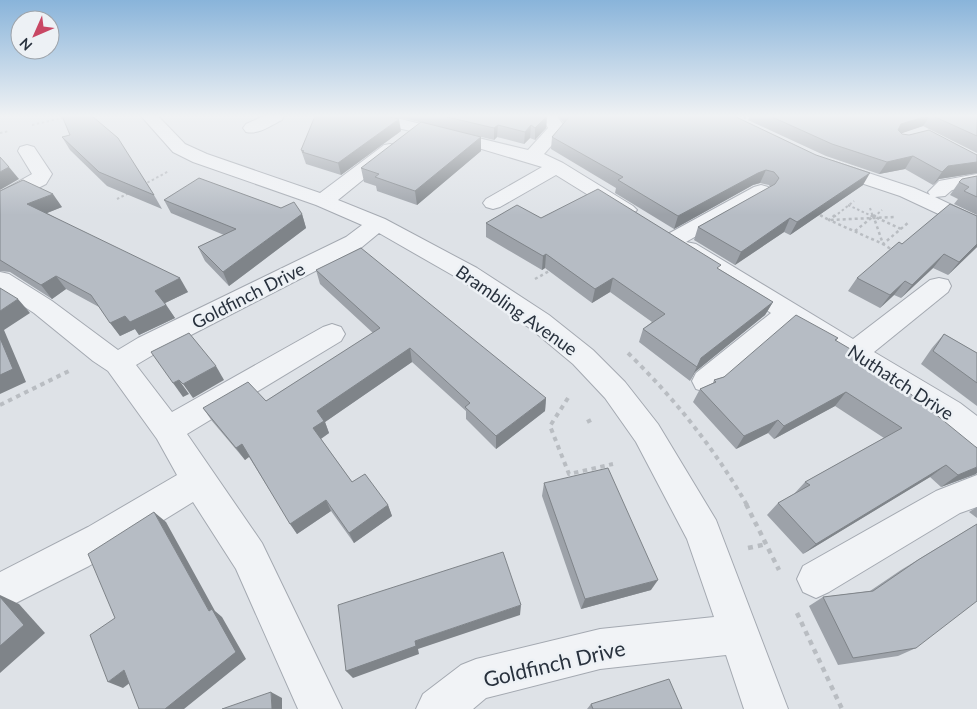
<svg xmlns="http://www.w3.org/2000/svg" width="977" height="709" font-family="Lato,sans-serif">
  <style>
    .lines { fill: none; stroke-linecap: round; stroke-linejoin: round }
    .minor-casing { stroke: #a4a9b1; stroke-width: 2 }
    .path-far3 { stroke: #b9bdc2; stroke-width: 2; stroke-dasharray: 2.5 2.5; stroke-linecap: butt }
    .path-far2 { stroke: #b9bdc2; stroke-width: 2.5; stroke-dasharray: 3 3; stroke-linecap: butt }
    .path-far1 { stroke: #b9bdc2; stroke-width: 4; stroke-dasharray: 4.5 4.5; stroke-linecap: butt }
    .path { stroke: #b9bdc2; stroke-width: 4.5; stroke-dasharray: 5 5; stroke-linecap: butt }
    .minor { fill: #f1f3f6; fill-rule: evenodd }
    .wall { fill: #9da2a9 }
    .shaded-wall { fill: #7f8489 }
    .building { fill: #b6bcc4; stroke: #7f8489 }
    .labels { text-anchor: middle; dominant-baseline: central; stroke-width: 5; stroke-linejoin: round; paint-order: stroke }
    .street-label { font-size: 18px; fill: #28313d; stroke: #edf1f5 }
    .near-street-label { font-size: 21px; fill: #28313d; stroke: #edf1f5 }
  </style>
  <rect width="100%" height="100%" fill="#dee2e7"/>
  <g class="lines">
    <!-- minor casing -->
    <g class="minor-casing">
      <g id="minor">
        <polygon points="141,116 158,116 185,144 207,154 320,193 384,145 390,144 396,145 399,149 396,153 338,200 385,219 477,268 549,315 593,350 625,382 658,424 716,520 788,709 744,709 726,655 600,669 486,698 473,709 416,709 423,694 461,665 476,659 600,629 714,617 687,539 636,442 605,398 573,364 531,329 461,280 379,233 362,247 158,352 136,365 172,412 323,327 332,324 341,327 345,334 341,341 187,434 262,543 342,709 298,709 236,569 193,502 89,566 0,611 0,572 88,527 177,475 157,439 108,371 93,361 34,313 0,291 0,272 9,274 52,301 118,350 138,338 346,237 362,225 316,205 193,162 173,152"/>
        <path d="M264,116H284L282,120C271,125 259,135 246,132L243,128L246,124Z"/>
        <polygon points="360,116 388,116 528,150 548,128 541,116 557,116 566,129 544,154 563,163 633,206 637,210 633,214 626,216 619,214 556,175 500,207 493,209 486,207 483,203 486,199 542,167 455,141 362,120"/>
        <polygon points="27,145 34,147 52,174 46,184 7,204 0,206 0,192 32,174 18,151 20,147"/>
        <polygon points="832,161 914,188 930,195 928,192 939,181 977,174 977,186 952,190 945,196 935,197 977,217 977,232 900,196 825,171 822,167 825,163"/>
        <polygon points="761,185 768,187 771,191 768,195 686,242 696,244 853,339 930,280 939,278 948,280 951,286 948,292 874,352 960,403 977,416 977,447 966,443 938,421 790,325 716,389 706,392 696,389 692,381 696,373 771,313 680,254 677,249 679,246 674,247 666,245 663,240 666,235 754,187"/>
        <polygon points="977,475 977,507 960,513 829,592 816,598 803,592 797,579 803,566 936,491"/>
      </g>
    </g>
    <!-- path-far3 -->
    <g class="path-far3">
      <polyline points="739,120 750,116"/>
      <polyline points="32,125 70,116"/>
      <polyline points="0,133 9,131"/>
      <polyline points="143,185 169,171"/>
      <polyline points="117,199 129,193"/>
      <polyline points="848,205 874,217"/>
      <polyline points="870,208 873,217"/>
      <polyline points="816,213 823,217"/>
      <polyline points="834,217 854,201"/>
      <polyline points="874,217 882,210"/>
    </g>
    <!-- path-far2 -->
    <g class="path-far2">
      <polyline points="820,215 829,220 895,217"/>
      <polyline points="835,215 829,220 883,244 909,222"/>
      <polyline points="871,215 901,229"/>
      <polyline points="873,215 883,244 894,251"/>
      <polyline points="855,231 875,215"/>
      <polyline points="535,279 551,270"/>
    </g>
    <!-- path-far1 -->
    <g class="path-far1">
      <path d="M628,353C675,399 714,448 747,505"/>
      <polyline points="568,398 550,426 569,474 613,464"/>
      <polyline points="0,405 71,370"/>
      <polyline points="587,422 595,418"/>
    </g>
    <!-- path -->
    <g class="path">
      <polyline points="746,504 779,570"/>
      <polyline points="748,548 767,544"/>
      <polyline points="797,613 842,709"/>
    </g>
    <!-- minor -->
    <use href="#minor" class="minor"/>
  </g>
  <!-- wall -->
  <g class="wall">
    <polygon points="394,116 547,116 546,128 535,140 530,138 524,144 497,137 494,140"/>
    <polygon points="558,116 734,116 863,185 790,235 784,232 735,265 694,240 698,227 770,187 769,185 760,183 753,185 674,229 615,193 616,188 551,149 552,137 564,123"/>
    <polygon points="750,116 977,116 977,153 923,126 901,133 902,134 977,155 977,173 939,179 933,185 905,169 879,174 826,156 748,120"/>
    <polygon points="401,131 341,175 306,164 301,150"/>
    <polygon points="62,137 154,195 162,209 107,186 70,150"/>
    <polygon points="481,137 481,151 417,205 377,191 376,186 364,182 361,168"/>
    <polygon points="977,176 977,215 954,204 958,199 950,195 959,182"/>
    <polygon points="0,191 62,207 47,213 188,292 165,303 175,318 139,335 135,329 120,336 99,307 66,289 52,299 10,272 0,271"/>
    <polygon points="164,200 281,208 302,214 306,228 229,286 205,261 198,247 224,235 171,213"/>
    <polygon points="977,216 977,247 948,275 933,268 901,298 894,295 880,308 848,291 857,278 902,244"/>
    <polygon points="541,218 719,269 773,302 765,315 695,372 690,381 639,342 643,329 652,322 610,292 592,303 545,268 542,270 486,237 486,223"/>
    <polygon points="316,270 546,398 545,411 496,449 466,419 466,411 412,362 325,422 329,433 321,439 352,482 388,505 392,516 354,543 331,511 297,534 249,457 245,460 212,421 203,408 266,401 373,333 320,284"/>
    <polygon points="944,334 977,353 977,406 921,364 932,348"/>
    <polygon points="838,338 836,341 976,474 941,487 930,477 803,554 767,515 778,503 794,494 805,482 884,438 835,406 774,439 768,433 736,449 693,402 700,389 713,383 714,380"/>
    <polygon points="544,483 651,590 581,609 542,496"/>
    <polygon points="977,507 977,518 969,512"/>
    <polygon points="977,524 916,648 898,656 838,665 809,606 823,597 870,591 901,570"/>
    <polygon points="591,704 682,709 587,709"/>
  </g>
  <!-- shaded-wall -->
  <g class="shaded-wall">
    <polygon points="547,116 546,128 535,140 535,128"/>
    <polygon points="926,116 930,116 923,126 894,136 901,124"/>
    <polygon points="399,119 401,131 341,175 338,163"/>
    <polygon points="498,125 497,137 494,140 494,128"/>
    <polygon points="531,125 530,138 524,144 525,132"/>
    <polygon points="481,137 481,151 417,205 415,191"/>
    <polygon points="913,156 905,169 879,174 887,162"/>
    <polygon points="977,162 977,173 939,179 933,185 942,172 948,166"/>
    <polygon points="9,167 19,179 0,190 0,172"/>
    <polygon points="766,170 760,183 753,185 674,229 678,216 758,173"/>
    <polygon points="870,173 863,185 790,235 797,222"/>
    <polygon points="53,194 62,207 37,217 27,204"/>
    <polygon points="302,214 306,228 229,286 223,272"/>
    <polygon points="790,218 784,232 735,265 741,252"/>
    <polygon points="977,244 977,247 948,275 959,262"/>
    <polygon points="546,254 545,268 542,270 543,256"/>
    <polygon points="944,254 933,268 901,298 912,285"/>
    <polygon points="56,276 66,289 52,299 41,285"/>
    <polygon points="180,278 188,292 163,304 155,291"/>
    <polygon points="613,278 610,292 592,303 595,289"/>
    <polygon points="905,281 894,295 880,308 890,295"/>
    <polygon points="18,299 30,313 4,330 26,382 0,394 0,311"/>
    <polygon points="773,302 765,315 695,372 690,381 701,358"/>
    <polygon points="166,305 175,318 139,335 135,329 120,336 110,323 125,316"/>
    <polygon points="410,348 412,362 325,422 329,433 319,440 313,428 317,411"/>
    <polygon points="216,366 224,380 193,398 183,384"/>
    <polygon points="179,380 189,394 183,397 173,383"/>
    <polygon points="846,392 835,406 774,439 784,426"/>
    <polygon points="546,398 545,411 496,449 496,436"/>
    <polygon points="778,420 768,433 736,449 744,436"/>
    <polygon points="242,444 250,456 245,460 236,448"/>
    <polygon points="946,465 930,477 803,554 816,544"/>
    <polygon points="977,467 977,473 976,474 941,487 958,475"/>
    <polygon points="326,500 331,511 297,534 290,524"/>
    <polygon points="388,505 392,516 354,543 349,533"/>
    <polygon points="154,512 166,522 215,611 222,617 246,659 184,709 165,709 209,611"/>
    <polygon points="658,580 651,590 581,609 585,599"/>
    <polygon points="0,595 19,604 45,633 0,673"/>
    <polygon points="521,605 520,615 418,649 419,654 353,678 346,671 415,641"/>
    <polygon points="124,670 139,676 123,688 108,682"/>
    <polygon points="271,692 282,698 282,709 272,709"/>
  </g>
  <!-- building -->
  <g class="building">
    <polygon points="62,116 92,116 118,138 154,195 99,172 62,137 70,135"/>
    <polygon points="315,116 385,116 399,119 338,163 302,152 304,151 301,150"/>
    <polygon points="443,116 547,116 535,128 531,125 525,132 498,125 494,128"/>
    <polygon points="568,116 734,116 816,155 870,173 797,222 790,218 741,252 698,227 775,184 779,178 774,172 766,170 758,173 678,216 618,180 623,177 552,137 569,117"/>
    <polygon points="770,116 926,116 901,124 898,130 902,134 909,135 929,130 977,155 977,162 948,166 942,172 913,156 887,162 832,144"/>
    <polygon points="933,116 977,116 977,136"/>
    <polygon points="421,122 481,137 415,191 375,177 379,174 361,168"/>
    <polygon points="0,157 9,167 0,172"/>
    <polygon points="977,176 977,197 964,191 969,187 959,182 962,179"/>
    <polygon points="199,178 281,208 294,202 302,214 223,272 198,247 236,229 164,200"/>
    <polygon points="23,180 53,194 27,204 180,278 155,291 166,305 130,322 125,316 110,323 91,295 56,276 41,285 0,260 0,191"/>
    <polygon points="598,189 721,265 717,268 773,302 701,358 697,367 643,329 665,314 613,278 595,289 546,254 543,256 486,223 517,205 541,218"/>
    <polygon points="950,204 977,216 977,244 959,262 944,254 912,285 905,281 890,295 857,278 899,242 902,244"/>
    <polygon points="361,248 546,398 496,436 465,407 470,403 410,348 317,411 324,421 313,428 352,482 365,474 388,505 349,533 326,500 290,524 242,444 236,448 203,408 248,382 266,401 380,328 316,270"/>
    <polygon points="0,288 18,299 0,311"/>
    <polygon points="796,315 838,338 835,340 869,360 977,448 977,467 958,475 946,465 816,544 778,503 810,485 805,482 902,428 846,392 784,426 778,420 744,436 700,389 716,382 714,380 724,377"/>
    <polygon points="189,333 216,366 183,384 179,380 173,383 151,352"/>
    <polygon points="944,334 977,353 977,383 933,351"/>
    <polygon points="0,338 13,369 0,375"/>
    <polygon points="608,468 658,580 585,599 544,483"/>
    <polygon points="154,512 209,611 212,609 236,652 165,709 139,709 124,670 108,682 90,635 115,618 88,554"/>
    <polygon points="977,524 977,601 916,648 853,658 823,597 873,591 918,560"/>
    <polygon points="503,552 521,605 415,641 416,646 346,671 338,605"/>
    <polygon points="0,597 24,625 0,646"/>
    <polygon points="669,679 682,709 593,709 591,704"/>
    <polygon points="271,692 272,709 222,709"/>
  </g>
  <!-- sky -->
  <linearGradient id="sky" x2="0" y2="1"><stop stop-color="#89b4da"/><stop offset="0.54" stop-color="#f0f2f4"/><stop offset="1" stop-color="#f0f2f4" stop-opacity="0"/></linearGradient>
  <rect width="977" height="215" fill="url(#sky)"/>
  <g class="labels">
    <!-- street labels -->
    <g class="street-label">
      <text transform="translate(248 295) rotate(-27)">Goldfinch Drive</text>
      <text transform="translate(517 310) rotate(35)">Brambling Avenue</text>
      <text transform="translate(901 382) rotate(33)">Nuthatch Drive</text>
    </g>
    <!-- near-street labels -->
    <g class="near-street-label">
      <text transform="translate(554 663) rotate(-13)">Goldfinch Drive</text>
    </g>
  </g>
  <!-- north arrow -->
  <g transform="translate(35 35) rotate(225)"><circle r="24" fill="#edf1f5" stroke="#9ea4ab"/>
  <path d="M0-4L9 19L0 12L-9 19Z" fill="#c84764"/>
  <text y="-8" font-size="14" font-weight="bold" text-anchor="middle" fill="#28313d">N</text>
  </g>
</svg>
